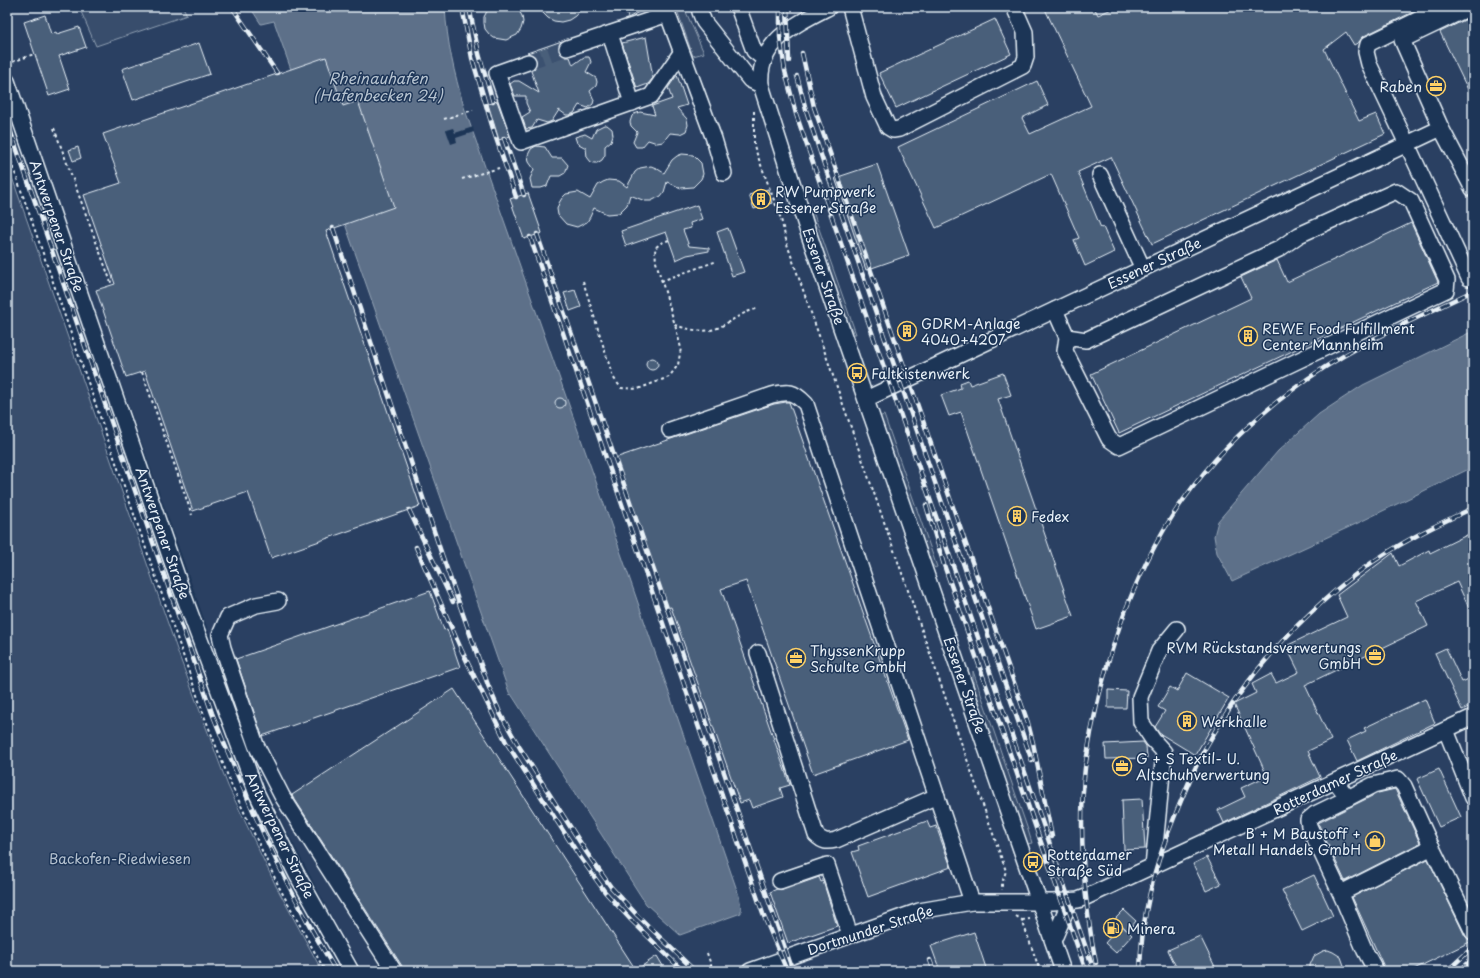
<svg xmlns="http://www.w3.org/2000/svg" width="1480" height="978" font-family="'Playpen Sans',sans-serif">
  <style>
    .built { fill: #2a4162 }
    .green { fill: #374d6c; stroke: #909fb2 }
    .water { fill: #5d7089; stroke: #95a4b5 }
    .pier { fill: #1d3557 }
    .building { fill: #495e7a; stroke: #e8f1f8 }
    .lines { fill: none; stroke-linecap: round; stroke-linejoin: round }
    .minor-tunnel { stroke: #3b516f; stroke-width: 15; stroke-dasharray: 15 8; stroke-linecap: butt }
    .minor-casing { stroke: #e8f1f8; stroke-width: 18 }
    .path { stroke: #e8f1f8; stroke-width: 2; stroke-dasharray: 3 3; stroke-linecap: butt }
    .minor { stroke: #1d3557; stroke-width: 15 }
    .rail-casing { stroke: #e8f1f8; stroke-width: 4.5 }
    .rail { stroke: #1d3557; stroke-width: 3; stroke-dasharray: 9; stroke-linecap: butt }
    .labels { text-anchor: middle; dominant-baseline: central; stroke-width: 3; stroke-linejoin: round; paint-order: stroke }
    .poi-label { font-size: 14px; fill: #e8f1f8; stroke: #1d3557; text-anchor: start }
    .street-label { font-size: 14px; fill: #e8f1f8; stroke: #1d3557 }
    .park-label { font-size: 14px; fill: #b3c0ce; stroke: #1d3557 }
    .water-label { font-size: 15px; font-style: italic; fill: #b7c4d1; stroke: #1d3557 }
  </style>
  <rect width="100%" height="100%" fill="#1d3557"/>
  <filter id="ink" filterUnits="userSpaceOnUse"><feTurbulence type="fractalNoise" baseFrequency=".025" numOctaves="2"/><feDisplacementMap in="SourceGraphic" scale="8" xChannelSelector="R" yChannelSelector="G"/><feConvolveMatrix kernelMatrix="1 2 1 2 8 2 1 2 1" color-interpolation-filters="sRGB"/></filter>
  <g filter="url(#ink)">
    <!-- built -->
    <polygon class="built" points="7,7 250,7 261,24 274,21 510,694 646,904 739,896 606,510 464,107 454,74 447,37 445,7 1473,7 1473,331 1363,385 1319,414 1278,451 1218,521 1214,536 1358,523 1473,467 1473,971 363,971 345,942 283,824 254,760 7,62"/>
    <!-- green -->
    <g class="green">
      <polygon points="79,7 183,7 187,15 96,46"/>
      <polygon points="676,7 686,7 686,12 704,53 693,56"/>
      <polygon points="7,163 180,658 228,786 276,886 322,971 7,971"/>
      <path d="M811,206L856,334H854C845,319 840,302 835,286C826,260 817,233 809,207Z"/>
      <polygon points="884,415 937,567 935,568 930,562 879,417"/>
      <polygon points="973,671 1028,830 1032,843 1027,844 977,697 973,683"/>
    </g>
    <!-- water -->
    <g class="water">
      <path d="M250,7H445C447,43 454,72 464,107L606,510L739,896L741,908V913L680,935L646,904L511,694L510,695L274,21L261,24Z"/>
      <polygon points="1473,331 1473,467 1358,523 1232,581 1217,553 1214,536 1218,521 1278,451 1319,414 1363,385"/>
    </g>
    <!-- pier -->
    <polygon class="pier" points="473,127 474,132 456,138 457,142 451,144 446,130 453,128 455,133"/>
    <!-- building -->
    <g class="building">
      <polygon points="489,7 517,7 522,16 523,22 521,29 517,35 506,40 494,38 489,34 485,29 484,23 484,17"/>
      <polygon points="537,7 583,7 575,16 569,20 561,22 554,21 548,18"/>
      <polygon points="625,7 648,7 628,18"/>
      <polygon points="1044,7 1094,7 1098,15 1116,7 1423,7 1364,36 1359,42 1354,45 1346,32 1324,49 1359,121 1376,114 1385,134 1152,244 1111,157 1078,172 1101,228 1103,227 1114,252 1085,266 1074,240 1079,238 1051,174 936,228 898,147 1037,81 1048,105 1022,118 1030,134 1091,106"/>
      <polygon points="45,15 51,34 56,32 57,34 79,27 86,47 59,56 70,89 49,96 24,22"/>
      <polygon points="1473,16 1473,100 1440,32"/>
      <polygon points="995,19 1011,54 896,108 879,73"/>
      <polygon points="646,37 653,78 648,84 637,88 622,43"/>
      <polygon points="562,41 558,46 559,51 565,57 570,57 573,65 584,57 589,57 590,59 591,62 586,72 596,78 597,82 596,86 590,91 594,100 593,104 588,108 579,105 574,113 570,115 566,115 559,110 552,121 547,123 537,120 532,128 526,129 522,117 530,112 526,103 526,96 515,96 510,84 514,81 519,81 539,93 531,71 535,68 537,59 534,55 527,53"/>
      <polygon points="199,43 210,74 133,100 122,69"/>
      <polygon points="326,57 343,106 358,101 394,207 326,231 420,506 271,558 248,492 193,511 145,371 126,377 96,290 115,284 84,195 121,183 103,134"/>
      <polygon points="677,75 687,105 677,108 687,119 688,125 686,131 680,134 670,133 663,142 657,143 648,140 642,147 636,147 633,142 637,132 631,126 630,122 632,116 634,114 640,112 655,115 652,106 672,99 668,88"/>
      <polygon points="497,101 510,136 499,140 488,104"/>
      <polygon points="604,125 607,125 612,129 613,135 611,141 605,146 605,155 602,160 597,163 594,163 591,162 587,157 586,148 577,143 575,137 585,134 592,138 596,129"/>
      <polygon points="536,146 545,147 552,158 562,158 568,165 565,173 560,176 551,176 547,186 541,188 532,188 530,179 534,169 529,162 528,155 531,149"/>
      <polygon points="78,147 81,158 73,161 69,150"/>
      <polygon points="682,154 693,155 701,163 703,174 701,179 693,187 681,188 667,182 664,192 661,196 651,201 645,201 630,195 627,205 619,213 607,214 594,208 590,217 587,222 577,227 566,224 558,215 557,209 559,203 562,198 566,194 578,192 590,199 598,185 603,182 608,180 619,181 627,187 635,172 640,168 651,166 656,168 664,173 672,160 677,156"/>
      <polygon points="877,164 909,255 866,270 835,178"/>
      <polygon points="768,189 772,203 754,209 749,195"/>
      <polygon points="528,193 542,233 524,239 510,199"/>
      <polygon points="697,205 702,219 690,223 691,228 683,230 689,246 709,248 709,251 687,255 676,260 666,232 626,246 621,231"/>
      <polygon points="1411,223 1438,282 1119,433 1091,374 1251,298 1241,277 1277,260 1287,282"/>
      <polygon points="728,228 744,272 732,276 717,232"/>
      <polygon points="575,290 581,307 570,311 564,293"/>
      <circle cx="652" cy="364" r="6"/>
      <polygon points="1003,373 1011,395 998,399 1073,616 1036,629 961,412 949,416 941,395 961,388 960,383 968,380 970,385"/>
      <circle cx="560" cy="403" r="5"/>
      <polygon points="786,402 789,402 908,740 813,774 746,581 721,589 790,785 780,788 783,797 752,808 749,800 740,803 671,607 666,608 615,458 774,404"/>
      <polygon points="1473,532 1473,617 1457,582 1416,601 1428,626 1305,685 1331,740 1308,751 1320,777 1224,823 1218,810 1245,797 1241,788 1267,776 1234,704 1256,693 1252,684 1271,674 1276,683 1299,672 1286,646 1347,617 1337,595 1393,553 1399,566 1429,550 1430,553"/>
      <polygon points="430,591 444,630 447,629 460,667 262,736 236,659"/>
      <polygon points="1446,648 1462,682 1473,677 1473,705 1462,710 1435,653"/>
      <polygon points="1187,673 1229,698 1195,755 1159,733 1155,727 1165,711 1158,707 1170,687 1177,691"/>
      <polygon points="454,689 636,970 657,956 666,971 403,971 402,966 292,795"/>
      <polygon points="1108,690 1127,691 1126,708 1108,708"/>
      <polygon points="1425,699 1435,723 1357,761 1347,740 1366,731 1364,728"/>
      <polygon points="1143,742 1146,746 1147,758 1106,759 1105,744"/>
      <polygon points="1439,769 1461,817 1439,827 1417,779"/>
      <polygon points="1395,789 1420,843 1345,881 1318,823 1378,793"/>
      <polygon points="1142,799 1145,849 1124,850 1122,800"/>
      <polygon points="927,821 930,828 936,826 951,867 868,897 852,852 859,850 858,846"/>
      <polygon points="1207,857 1221,884 1206,891 1193,864"/>
      <polygon points="1428,859 1465,936 1468,939 1472,941 1410,971 1386,971 1352,897"/>
      <polygon points="1314,875 1333,916 1302,931 1282,890"/>
      <polygon points="819,877 821,882 823,881 837,926 788,943 770,892 777,889 783,890"/>
      <polygon points="1124,910 1136,921 1128,931 1115,919"/>
      <polygon points="1121,925 1132,935 1116,953 1105,943"/>
      <polygon points="974,932 987,971 940,971 931,946"/>
      <polygon points="1200,936 1217,971 1178,971 1168,950"/>
      <polygon points="1328,950 1333,952 1341,957 1346,971 1310,971 1310,965 1314,956 1323,951"/>
    </g>
    <g class="lines">
      <!-- minor-tunnel -->
      <polyline class="minor-tunnel" points="528,62 567,48"/>
      <!-- minor casing -->
      <g class="minor-casing">
        <g id="minor">
          <polyline points="665,7 714,139 724,173"/>
          <polyline points="699,7 700,12 704,22 750,80 761,85"/>
          <polyline points="738,7 754,51 764,59"/>
          <path d="M829,7C796,24 757,42 761,85L808,232L1063,971"/>
          <polyline points="850,7 874,97 888,127 893,130 899,129 1023,66 1026,57 1025,32 1014,7"/>
          <polyline points="1444,7 1368,44 1366,52 1369,64 1407,144 1469,278"/>
          <polyline points="1471,7 1402,40 1441,128 1473,189"/>
          <polyline points="610,34 632,103"/>
          <polyline points="567,48 668,14"/>
          <polyline points="528,62 497,73 521,142 651,96 681,53"/>
          <polyline points="7,81 182,591 257,794 296,873 351,971"/>
          <polyline points="1100,175 1143,269"/>
          <polyline points="1055,310 1067,337 1086,340 1279,249 1299,235 1396,191 1411,201 1447,280 1446,290 1119,446 1109,439 1065,351 1067,337"/>
          <polyline points="866,399 1441,128"/>
          <path d="M670,430L772,395C789,391 793,391 806,404L972,902"/>
          <polyline points="278,601 256,605 228,617 220,635 223,648 256,745 282,796 394,971"/>
          <path d="M758,653L816,835C823,842 827,842 836,840L937,796"/>
          <polyline points="1446,730 1473,798"/>
          <polyline points="1336,782 1348,798 1373,785 1398,779 1404,786 1433,850 1473,932"/>
          <polyline points="1348,798 1315,814 1308,820 1309,826 1343,899 1365,951 1376,971"/>
          <polyline points="1153,867 1164,752 1153,740 1141,722 1140,697 1159,651 1177,629"/>
          <polyline points="780,881 827,865 850,935"/>
          <polyline points="1341,893 1432,847"/>
          <polyline points="1053,941 1070,901"/>
          <polyline points="750,971 919,911 972,902 1053,902 1078,900 1086,897 1473,717"/>
        </g>
      </g>
      <!-- path -->
      <g class="path">
        <polyline points="7,64 34,54"/>
        <polyline points="754,111 754,146 781,219 787,244 1006,871 1002,883 1002,890"/>
        <polyline points="444,119 473,110"/>
        <polyline points="54,128 112,285"/>
        <polyline points="7,150 205,718 231,784 279,887 325,971"/>
        <polyline points="462,179 499,168"/>
        <path d="M669,240L661,243L655,248L656,262L675,325C686,329 703,333 715,329C730,323 741,312 757,309"/>
        <polyline points="583,281 613,377 621,388 638,389 669,377 678,365 681,348 675,325"/>
        <polyline points="661,281 717,261"/>
        <polyline points="142,372 192,515"/>
        <polyline points="1016,916 1022,920 1040,971"/>
        <polyline points="1022,920 1030,919"/>
        <polyline points="707,953 713,971"/>
      </g>
      <!-- minor -->
      <use href="#minor" class="minor"/>
      <!-- rail casing -->
      <g class="rail-casing">
        <g id="rail">
          <polyline points="232,7 277,73"/>
          <polyline points="462,7 472,58 494,132 516,197"/>
          <polyline points="469,7 479,54 493,102"/>
          <polyline points="780,7 780,37 785,71 796,114 1094,971"/>
          <polyline points="787,7 789,61"/>
          <polyline points="802,53 814,107 1028,723 1033,743 1052,837"/>
          <polyline points="797,76 806,110 823,161 1032,761"/>
          <path d="M7,121L212,713C239,781 268,848 303,913C313,933 325,952 336,971"/>
          <polyline points="504,138 524,195"/>
          <polyline points="333,228 442,555 488,685 501,715 520,748 587,853 611,887 637,915 695,971"/>
          <polyline points="537,234 793,971"/>
          <polyline points="530,237 763,914 787,971"/>
          <polyline points="926,505 944,565 1086,971"/>
          <polyline points="409,510 453,602"/>
          <polyline points="416,547 461,649 506,742 580,857 605,892 631,920 683,971"/>
          <polyline points="930,960 934,971"/>
          <path d="M1096,963C1084,904 1078,828 1085,768C1092,720 1103,674 1119,628C1135,583 1155,539 1184,499C1213,458 1251,421 1291,391C1346,348 1411,321 1473,291"/>
          <path d="M1140,971C1141,917 1155,863 1176,813C1185,791 1194,768 1206,747C1244,678 1298,618 1360,571C1395,545 1434,526 1473,508"/>
          <polyline points="1447,971 1473,947"/>
          <polyline points="1459,971 1473,959"/>
        </g>
      </g>
      <!-- rail -->
      <use href="#rail" class="rail"/>
    </g>
  </g>
  <!-- icons -->
  <defs>
    <g id="office-ring" transform="scale(1)"><circle r="9.5" fill="#1d3557" stroke="#ffd166" stroke-width="1.5"/><path d="M-6-3h4V-5.5h4V-3h4V5H-6ZM-1-4.5V-3h2v-1.5ZM-6 0V1H6V0Z" fill="#ffd166"/></g>
    <g id="building-ring" transform="scale(1)"><circle r="9.5" fill="#1d3557" stroke="#ffd166" stroke-width="1.5"/><path d="M-4-6H4V6H1V3H-1V6H-4ZM-2.5-4.3h1.7v1.8h-1.7ZM.8-4.3h1.7v1.8H.8ZM-2.5-1h1.7V.8h-1.7ZM.8-1h1.7V.8H.8Z" fill="#ffd166"/></g>
    <g id="bus-ring" transform="scale(1)"><circle r="9.5" fill="#1d3557" stroke="#ffd166" stroke-width="1.5"/><path d="M-5-6H5V4H4V6H2V4H-2V6H-4V4H-5ZM-3.5-4V0h7V-4ZM-3.5 1.2v1.5H-2V1.2ZM2 1.2v1.5H3.5V1.2Z" fill="#ffd166"/></g>
    <g id="shop-ring" transform="scale(1)"><circle r="9.5" fill="#1d3557" stroke="#ffd166" stroke-width="1.5"/><path d="M-5-2.5h2.3a2.7 3.5 0 0 1 5.4 0H5L5.5 6h-11ZM-1.5-2.5h3a1.5 2.3 0 0 0-3 0Z" fill="#ffd166"/></g>
    <g id="fuel-ring" transform="scale(1)"><circle r="9.5" fill="#1d3557" stroke="#ffd166" stroke-width="1.5"/><path d="M-5.5-6h7V0h2V4h1.3V-2.5L3-4.5l.8-.8L6-3V5H2.5V1h-1V6h-7ZM-4.2-4.7v3.2H.2V-4.7Z" fill="#ffd166"/></g>
  </defs>
  <g fill-rule="evenodd">
    <use href="#office-ring" x="1436" y="86"/>
    <use href="#building-ring" x="761" y="199"/>
    <use href="#building-ring" x="907" y="331"/>
    <use href="#building-ring" x="1248" y="336"/>
    <use href="#bus-ring" x="857" y="373"/>
    <use href="#building-ring" x="1017" y="516"/>
    <use href="#office-ring" x="1375" y="655"/>
    <use href="#office-ring" x="796" y="658"/>
    <use href="#building-ring" x="1187" y="721"/>
    <use href="#office-ring" x="1122" y="766"/>
    <use href="#shop-ring" x="1375" y="841"/>
    <use href="#bus-ring" x="1033" y="862"/>
    <use href="#fuel-ring" x="1113" y="928"/>
  </g>
  <g class="labels">
    <!-- poi labels -->
    <g class="poi-label">
      <text x="1422" y="86" text-anchor="end">Raben</text>
      <text x="775" y="191">RW Pumpwerk<tspan x="775" dy="16">Essener Straße</tspan></text>
      <text x="921" y="323">GDRM-Anlage<tspan x="921" dy="16">4040+4207</tspan></text>
      <text x="1262" y="328">REWE Food Fulfillment<tspan x="1262" dy="16">Center Mannheim</tspan></text>
      <text x="871" y="373">Faltkistenwerk</text>
      <text x="1031" y="516">Fedex</text>
      <text x="1361" y="647" text-anchor="end">RVM Rückstandsverwertungs<tspan x="1361" dy="16">GmbH</tspan></text>
      <text x="810" y="650">ThyssenKrupp<tspan x="810" dy="16">Schulte GmbH</tspan></text>
      <text x="1201" y="721">Werkhalle</text>
      <text x="1136" y="758">G + S Textil- U.<tspan x="1136" dy="16">Altschuhverwertung</tspan></text>
      <text x="1361" y="833" text-anchor="end">B + M Baustoff +<tspan x="1361" dy="16">Metall Handels GmbH</tspan></text>
      <text x="1047" y="854">Rotterdamer<tspan x="1047" dy="16">Straße Süd</tspan></text>
      <text x="1127" y="928">Minera</text>
    </g>
    <!-- street labels -->
    <g class="street-label">
      <text transform="translate(57 226) rotate(71)">Antwerpener Straße</text>
      <text transform="translate(1154 263) rotate(-25)">Essener Straße</text>
      <text transform="translate(824 276) rotate(71)">Essener Straße</text>
      <text transform="translate(163 533) rotate(71)">Antwerpener Straße</text>
      <text transform="translate(965 685) rotate(71)">Essener Straße</text>
      <text transform="translate(1335 782) rotate(-25)">Rotterdamer Straße</text>
      <text transform="translate(280 835) rotate(64)">Antwerpener Straße</text>
      <text transform="translate(870 930) rotate(-18)">Dortmunder Straße</text>
    </g>
    <!-- park labels -->
    <g class="park-label">
      <text x="120" y="858">Backofen-Riedwiesen</text>
    </g>
    <!-- water labels -->
    <g class="water-label">
      <text x="378" y="77">Rheinauhafen<tspan x="378" dy="17">(Hafenbecken 24)</tspan></text>
    </g>
  </g>
  <!-- margin -->
  <rect width="1480" height="978" fill="none" stroke="#1d3557" stroke-width="24"/>
  <rect x="12" y="12" width="1456" height="954" fill="none" stroke="#e8f1f8" stroke-width="1.5" filter="url(#ink)"/>
</svg>
